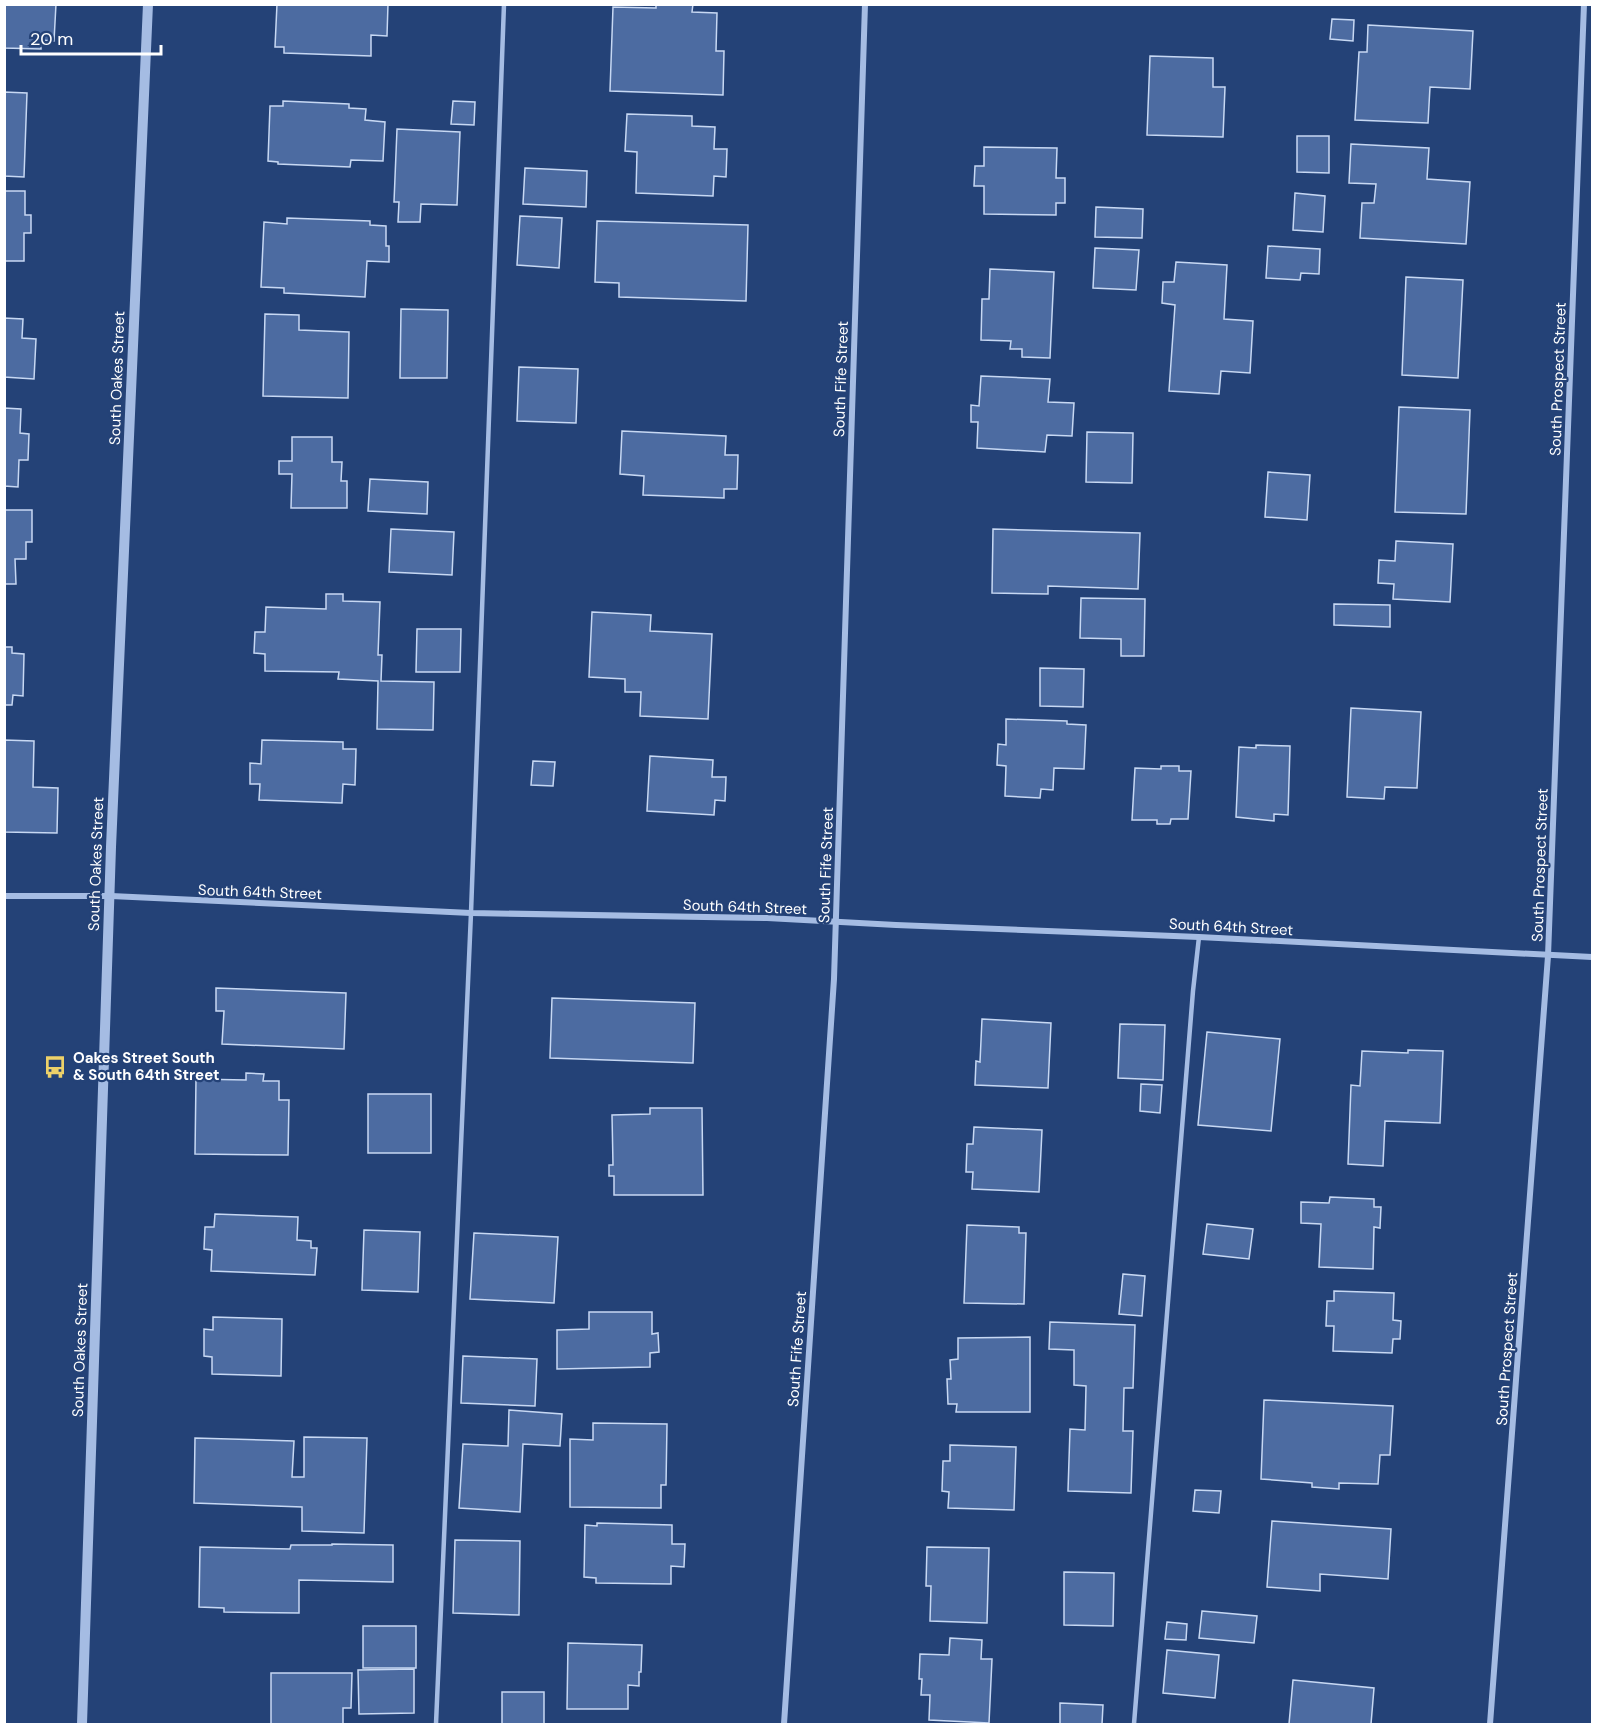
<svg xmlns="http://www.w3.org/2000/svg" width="1597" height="1729" font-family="'DM Sans',sans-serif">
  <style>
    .building { fill: #4c6ba1; stroke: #c7d8f3; stroke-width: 1.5 }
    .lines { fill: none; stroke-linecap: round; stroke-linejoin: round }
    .service { stroke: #a5bce3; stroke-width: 4.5 }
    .minor { stroke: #a5bce3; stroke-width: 6 }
    .tertiary { stroke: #a5bce3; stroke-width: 10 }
    .labels { text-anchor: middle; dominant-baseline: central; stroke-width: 4.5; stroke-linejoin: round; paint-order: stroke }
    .street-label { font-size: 15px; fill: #fff; stroke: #244277 }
    .poi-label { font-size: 15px; font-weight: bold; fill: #fff; stroke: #244277; text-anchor: start }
  </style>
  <rect width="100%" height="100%" fill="#244277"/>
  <!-- building -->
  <g class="building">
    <polygon points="4,4 56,4 54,41 41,40 41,49 4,48"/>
    <polygon points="277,4 388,4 387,36 371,35 371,56 284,53 284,47 275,47"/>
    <polygon points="656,4 693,4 692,12 717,13 716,51 724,51 723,95 610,91 613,7 656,8"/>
    <polygon points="1332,19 1354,20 1353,41 1330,39"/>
    <polygon points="1368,25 1473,31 1470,89 1430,87 1428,123 1355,120 1359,52 1367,52"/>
    <polygon points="1150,56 1213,58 1213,87 1225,87 1223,137 1147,135"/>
    <polygon points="4,92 27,93 24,177 4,176"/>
    <polygon points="283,101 349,104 349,108 366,109 365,120 385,122 383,161 351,160 350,167 278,164 278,162 268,161 270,106 283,106"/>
    <polygon points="453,101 475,102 474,125 451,124"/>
    <polygon points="627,114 692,116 692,126 715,127 714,149 727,149 726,177 714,176 713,196 636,193 637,152 625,151"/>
    <polygon points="397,129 460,132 457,205 421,204 420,222 398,222 399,202 394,202"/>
    <polygon points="1297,136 1329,136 1329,173 1297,172"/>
    <polygon points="1351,144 1429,148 1427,179 1470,182 1466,244 1360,238 1362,203 1374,203 1376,184 1349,183"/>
    <polygon points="984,147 1057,148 1056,178 1065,178 1065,203 1056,203 1056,215 984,214 984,186 974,186 975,166 984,166"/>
    <polygon points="525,168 587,171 586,207 523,204"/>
    <polygon points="4,191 25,191 25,215 31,215 31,233 24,233 24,261 4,261"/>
    <polygon points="1295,193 1325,196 1323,232 1293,230"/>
    <polygon points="1096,207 1143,209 1142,238 1095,237"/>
    <polygon points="520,216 562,218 559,268 517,265"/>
    <polygon points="287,218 370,221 370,225 386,226 386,246 389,246 389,262 367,261 365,297 284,293 284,288 261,287 264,222 287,224"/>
    <polygon points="597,221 748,225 746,301 619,297 619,283 595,282"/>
    <polygon points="1268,246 1320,249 1319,274 1301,273 1300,280 1266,278"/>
    <polygon points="1095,248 1139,250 1136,290 1093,288"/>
    <polygon points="1176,262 1227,265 1224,319 1253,321 1250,373 1221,371 1219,394 1169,391 1175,305 1162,303 1163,282 1174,282"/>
    <polygon points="990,269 1054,272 1050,358 1022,357 1022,349 1010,349 1011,341 981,340 982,299 989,299"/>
    <polygon points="1406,277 1463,280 1458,378 1402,375"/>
    <polygon points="401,309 448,310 447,378 400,378"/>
    <polygon points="265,314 299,315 299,330 349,332 348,398 263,396"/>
    <polygon points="4,318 23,319 22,338 36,339 34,379 4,377"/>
    <polygon points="519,367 578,369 576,423 517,421"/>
    <polygon points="981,376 1050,379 1048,402 1074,403 1072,436 1047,435 1045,452 977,448 978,422 971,422 971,405 979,406"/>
    <polygon points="1399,407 1470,410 1466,514 1395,512"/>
    <polygon points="4,408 21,409 20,433 29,434 28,460 19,460 18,487 4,486"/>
    <polygon points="622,431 726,436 725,455 738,455 737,489 724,489 724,498 643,495 644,476 620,474"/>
    <polygon points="1087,432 1133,433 1132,483 1086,482"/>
    <polygon points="292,437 332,437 332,462 342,462 341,481 347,481 347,508 291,508 292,474 279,474 279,461 292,461"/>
    <polygon points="1268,472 1310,475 1307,520 1265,517"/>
    <polygon points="370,479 428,482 427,514 368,511"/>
    <polygon points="4,510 32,510 32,542 26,542 26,559 15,559 16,584 4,584"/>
    <polygon points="391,529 454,532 452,575 389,572"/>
    <polygon points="993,529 1140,533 1138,589 1048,586 1048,594 992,593"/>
    <polygon points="1396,541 1453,544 1450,602 1393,599 1394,584 1378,583 1379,560 1395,561"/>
    <polygon points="326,594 343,594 343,601 380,602 378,655 382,655 381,681 434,682 433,730 377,729 378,681 338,679 339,672 265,671 265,654 254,653 255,632 265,632 266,607 326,609"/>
    <polygon points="1081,598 1145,599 1144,656 1121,656 1121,639 1080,638"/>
    <polygon points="1334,604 1390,605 1390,627 1334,625"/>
    <polygon points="592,612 651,615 650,631 712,634 708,719 640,716 641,692 625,692 625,679 589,677"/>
    <polygon points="417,629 461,629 460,672 416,672"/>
    <polygon points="4,647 12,647 12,653 24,654 23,696 13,695 12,705 4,705"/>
    <polygon points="1040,668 1084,669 1083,707 1040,706"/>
    <polygon points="1351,708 1421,712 1417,788 1385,787 1384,799 1347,797"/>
    <polygon points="1006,719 1067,721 1067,724 1086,725 1084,769 1054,768 1053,790 1041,789 1040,798 1005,796 1006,766 997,765 998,744 1006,745"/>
    <polygon points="4,740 34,741 33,787 58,788 57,833 4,832"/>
    <polygon points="262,740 343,742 343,749 356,749 355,785 343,784 342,803 259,800 260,784 250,784 250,763 261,764"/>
    <polygon points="1256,745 1290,746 1288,815 1274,814 1274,821 1236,817 1239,747 1256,748"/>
    <polygon points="650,756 713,760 712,777 726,777 725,801 715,800 714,815 647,811"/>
    <polygon points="533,761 555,762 553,786 531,785"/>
    <polygon points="1161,766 1179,766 1179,771 1191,771 1188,819 1171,819 1170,824 1157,824 1157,820 1132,820 1135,768 1161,769"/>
    <polygon points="216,988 346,993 344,1049 222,1044 224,1011 216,1011"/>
    <polygon points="552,998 695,1003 693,1063 550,1058"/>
    <polygon points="982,1019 1051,1023 1048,1088 975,1085 976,1061 980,1062"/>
    <polygon points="1120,1024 1165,1025 1163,1080 1118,1078"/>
    <polygon points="1207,1032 1280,1039 1271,1131 1198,1125"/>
    <polygon points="1408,1050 1443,1051 1440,1123 1385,1121 1383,1166 1348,1164 1351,1085 1360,1086 1362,1051 1408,1053"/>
    <polygon points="246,1073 264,1074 263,1081 279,1081 279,1100 289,1100 288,1155 195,1154 196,1079 246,1080"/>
    <polygon points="1141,1084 1162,1085 1160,1113 1140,1111"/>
    <rect x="368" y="1094" width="63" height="59"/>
    <polygon points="650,1108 702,1108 703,1195 614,1195 614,1176 609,1176 609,1165 613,1165 612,1115 650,1114"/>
    <polygon points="974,1127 1042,1130 1039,1192 972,1189 973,1172 966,1172 967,1144 973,1144"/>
    <polygon points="1330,1197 1374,1199 1374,1207 1381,1207 1380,1228 1374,1227 1373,1269 1319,1267 1321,1224 1301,1223 1301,1202 1329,1203"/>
    <polygon points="215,1214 298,1217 297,1240 311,1241 311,1248 317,1248 315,1275 211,1271 212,1250 204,1249 205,1227 214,1227"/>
    <polygon points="1207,1224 1253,1229 1249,1259 1203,1254"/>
    <polygon points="967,1225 1019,1227 1019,1233 1026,1233 1024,1304 964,1303"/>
    <polygon points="364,1230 420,1232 418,1292 362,1290"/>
    <polygon points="474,1233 558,1237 554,1303 470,1299"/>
    <polygon points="1123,1274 1145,1276 1142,1316 1119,1314"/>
    <polygon points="1334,1291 1394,1293 1393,1320 1401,1321 1400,1339 1393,1339 1392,1353 1333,1351 1334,1326 1326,1326 1327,1301 1334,1301"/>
    <polygon points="589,1312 652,1312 652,1334 658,1333 659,1352 650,1353 650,1367 557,1369 557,1330 589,1329"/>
    <polygon points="213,1317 282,1319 281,1376 212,1374 212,1357 204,1356 204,1329 213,1330"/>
    <polygon points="1050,1322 1135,1325 1133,1388 1124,1388 1123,1431 1133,1431 1131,1493 1068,1491 1070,1429 1085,1430 1086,1386 1074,1385 1074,1350 1049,1349"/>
    <polygon points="1030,1337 1030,1412 956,1412 957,1404 948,1404 947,1379 951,1379 950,1360 958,1359 958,1338"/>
    <polygon points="463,1356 537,1359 535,1406 461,1403"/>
    <polygon points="1264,1400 1393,1406 1390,1455 1380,1455 1378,1484 1339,1483 1339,1489 1312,1487 1312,1483 1261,1479"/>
    <polygon points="509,1410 562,1414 560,1446 523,1444 520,1512 459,1508 463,1444 508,1446"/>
    <polygon points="593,1423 667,1424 666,1485 661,1485 661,1508 570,1507 570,1439 593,1440"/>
    <polygon points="304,1437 367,1438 364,1533 302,1531 302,1507 194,1503 195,1438 294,1441 292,1477 304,1477"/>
    <polygon points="950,1445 1016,1447 1014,1510 948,1508 949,1492 942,1491 943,1461 950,1461"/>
    <polygon points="1195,1490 1221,1491 1219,1513 1193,1511"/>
    <polygon points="1272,1521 1391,1529 1388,1579 1320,1574 1320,1591 1267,1587"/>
    <polygon points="597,1523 672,1525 672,1544 685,1544 684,1567 671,1566 671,1584 596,1583 596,1578 584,1577 585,1525 597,1526"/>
    <polygon points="455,1540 520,1541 519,1615 453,1613"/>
    <polygon points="332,1544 393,1545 393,1582 299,1580 299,1613 224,1612 224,1608 199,1607 200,1547 290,1549 291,1545 332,1545"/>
    <polygon points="927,1547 989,1548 987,1623 930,1621 931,1586 926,1586"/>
    <polygon points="1064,1572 1114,1573 1113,1626 1064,1625"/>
    <polygon points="1202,1611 1257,1616 1254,1643 1199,1638"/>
    <polygon points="1167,1622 1187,1624 1186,1640 1165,1639"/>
    <rect x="363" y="1626" width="53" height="42"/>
    <polygon points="950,1638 982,1640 981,1659 992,1659 989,1723 929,1720 930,1695 921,1695 922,1679 919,1679 920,1654 949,1655"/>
    <polygon points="568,1643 642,1645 641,1672 639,1672 639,1686 628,1685 628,1709 567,1709"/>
    <polygon points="1167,1650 1219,1655 1215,1698 1163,1693"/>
    <polygon points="414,1669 414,1713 359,1714 358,1670"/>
    <polygon points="271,1673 352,1673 351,1708 343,1708 343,1724 271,1724"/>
    <polygon points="1293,1680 1374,1688 1371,1724 1289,1724"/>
    <rect x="502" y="1692" width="42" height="32"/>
    <polygon points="1060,1703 1103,1705 1102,1724 1060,1724"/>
  </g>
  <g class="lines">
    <!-- service -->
    <g class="service">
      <polyline points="436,1724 471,913 504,4"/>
      <polyline points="1134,1724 1193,991 1199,937"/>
    </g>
    <!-- minor -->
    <g class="minor">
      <polyline points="4,896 111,896 471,913 767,918 896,925 1199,937 1592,957"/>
      <polyline points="784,1724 834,979 865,4"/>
      <polyline points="1490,1724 1548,956 1584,4"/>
    </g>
    <!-- tertiary -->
    <polyline class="tertiary" points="82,1724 111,847 148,4"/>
  </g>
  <!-- icons -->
  <defs>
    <g id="bus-bare" transform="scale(1.8)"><path d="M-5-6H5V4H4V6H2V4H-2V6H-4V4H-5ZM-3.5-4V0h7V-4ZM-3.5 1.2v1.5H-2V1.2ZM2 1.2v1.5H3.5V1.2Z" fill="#edd169" stroke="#244277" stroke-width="2.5" paint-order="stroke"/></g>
  </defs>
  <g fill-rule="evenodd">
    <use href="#bus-bare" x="55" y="1067"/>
  </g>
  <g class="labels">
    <!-- street labels -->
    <g class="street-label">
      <text transform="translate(117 378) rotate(-88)">South Oakes Street</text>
      <text transform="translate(841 379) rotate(-88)">South Fife Street</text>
      <text transform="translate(1558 379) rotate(-88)">South Prospect Street</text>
      <text transform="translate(96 864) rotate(-88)">South Oakes Street</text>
      <text transform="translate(826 865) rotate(-88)">South Fife Street</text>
      <text transform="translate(1540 865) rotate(-88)">South Prospect Street</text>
      <text transform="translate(260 892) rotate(2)">South 64th Street</text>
      <text transform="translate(745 907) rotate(2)">South 64th Street</text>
      <text transform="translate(1231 927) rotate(3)">South 64th Street</text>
      <text transform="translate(797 1349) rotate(-86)">South Fife Street</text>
      <text transform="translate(1507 1349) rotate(-86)">South Prospect Street</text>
      <text transform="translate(80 1350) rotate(-88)">South Oakes Street</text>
    </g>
    <!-- poi labels -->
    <g class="poi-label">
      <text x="73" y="1058">Oakes Street South<tspan x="73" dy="17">&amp; South 64th Street</tspan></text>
    </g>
  </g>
  <!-- border -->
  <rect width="1597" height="1729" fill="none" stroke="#ffffff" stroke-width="12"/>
  <!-- scale -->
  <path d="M21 45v9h140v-9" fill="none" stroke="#ffffff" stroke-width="3"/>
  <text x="30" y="45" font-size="18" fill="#ffffff" stroke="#244277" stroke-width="4.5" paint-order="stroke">20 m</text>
</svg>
